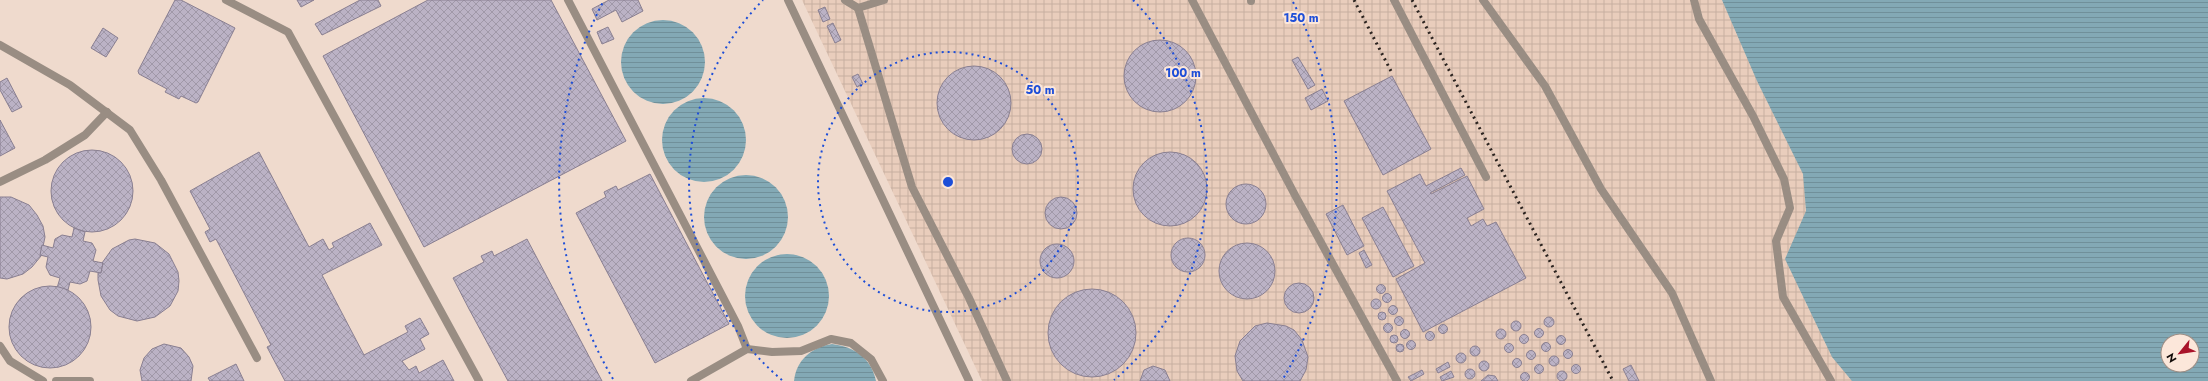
<svg xmlns="http://www.w3.org/2000/svg" width="2208" height="381" font-family="Jost,sans-serif">
  <style>
    .industrial { fill: url(#industrial-grid); fill-rule: evenodd }
    .water { fill: url(#water-rules); fill-rule: evenodd }
    .building { fill: url(#building-cross-hatch); stroke: #897f91 }
    .lines { fill: none; stroke-linecap: round; stroke-linejoin: round }
    .lane { stroke: #998d83; stroke-width: 8 }
    .rail { stroke: #2b231f; stroke-width: 3; stroke-dasharray: 2 4; stroke-linecap: butt }
    .ring { fill: none; stroke: #1d4ed8; stroke-width: 2; stroke-dasharray: 2 4 }
    .centre { fill: #1d4ed8; stroke: #fce7da; stroke-width: 2 }
    .ring-label { font-size: 12px; text-anchor: middle; font-weight: bold; fill: #1d4ed8; stroke: #fce7da; stroke-width: 4; stroke-linejoin: round; paint-order: stroke }
  </style>
  <defs>
    <pattern id="industrial-grid" width="8" height="8" patternUnits="userSpaceOnUse"><rect width="8" height="8" fill="#e9cdbc"/><path d="M0 4h8M4 0v8" fill="none" stroke="#c7afa0"/></pattern>
    <pattern id="water-rules" width="6" height="5" patternUnits="userSpaceOnUse"><rect width="6" height="5" fill="#83a9b5"/><path d="M0 2.5h6" fill="none" stroke="#70909a"/></pattern>
    <pattern id="building-cross-hatch" width="8" height="8" patternUnits="userSpaceOnUse"><rect width="8" height="8" fill="#bbb2c5"/><path d="M0 0l8 8M0 8l8-8" fill="none" stroke="#a098a8"/></pattern>
  </defs>
  <rect width="100%" height="100%" fill="#efdacd"/>
  <!-- industrial -->
  <path class="industrial" d="M802,0H2208V381H982ZM2168,341H2192V365H2168Z"/>
  <!-- water -->
  <g class="water">
    <path d="M1722,0H2208V381H1852L1832,357L1785,259L1806,211L1803,174L1757,81ZM2168,341H2192V365H2168Z"/>
    <circle cx="663" cy="62" r="42"/>
    <circle cx="704" cy="140" r="42"/>
    <circle cx="746" cy="217" r="42"/>
    <circle cx="787" cy="296" r="42"/>
    <path d="M832,344C855,347 871,358 876,381H794C796,360 812,347 832,344Z"/>
  </g>
  <!-- building -->
  <g class="building">
    <polygon points="175,0 181,0 235,28 198,102 196,103 181,96 179,99 165,92 167,89 139,74 138,71"/>
    <polygon points="297,0 314,0 301,7"/>
    <polygon points="360,0 378,0 381,6 322,35 315,24"/>
    <polygon points="428,0 551,0 626,141 424,247 323,56"/>
    <polygon points="609,0 638,0 643,11 622,22 616,10 597,20 592,9"/>
    <polygon points="825,7 830,19 823,22 818,10"/>
    <polygon points="833,23 841,40 835,43 827,26"/>
    <polygon points="608,27 614,39 602,44 597,32"/>
    <polygon points="103,28 118,38 106,57 91,48"/>
    <circle cx="1160" cy="76" r="36"/>
    <polygon points="1298,57 1315,85 1308,89 1292,60"/>
    <circle cx="974" cy="103" r="37"/>
    <polygon points="858,74 863,84 857,87 852,77"/>
    <polygon points="1392,76 1431,149 1383,175 1344,101"/>
    <polygon points="7,78 22,107 12,112 0,90 0,82"/>
    <polygon points="1322,89 1328,101 1311,110 1305,98"/>
    <polygon points="0,120 15,148 0,156"/>
    <circle cx="1027" cy="149" r="15"/>
    <circle cx="92" cy="191" r="41"/>
    <polygon points="259,152 309,247 323,239 329,250 334,247 332,243 370,223 382,245 322,275 364,355 408,332 405,326 420,318 429,334 420,339 425,349 402,361 409,370 416,366 419,373 443,360 454,381 285,381 267,347 271,345 216,239 210,242 205,232 210,229 190,191"/>
    <circle cx="1170" cy="189" r="37"/>
    <polygon points="1461,168 1465,175 1430,193 1431,194 1467,176 1484,209 1467,218 1471,226 1483,219 1487,226 1496,222 1526,278 1423,332 1396,279 1425,263 1387,191 1420,174 1426,186"/>
    <polygon points="650,174 729,324 655,363 576,213 606,197 604,192 616,186 618,190"/>
    <circle cx="1246" cy="204" r="20"/>
    <polygon points="0,197 11,197 29,205 37,215 43,226 45,237 41,256 32,267 23,274 7,279 0,278"/>
    <circle cx="1061" cy="213" r="16"/>
    <polygon points="1343,205 1364,246 1347,255 1326,214"/>
    <polygon points="1383,207 1414,266 1393,277 1362,218"/>
    <polygon points="74,228 85,232 83,241 92,243 96,250 93,261 103,263 101,273 90,271 87,281 80,284 70,282 68,290 57,288 60,278 50,275 46,267 48,257 40,255 42,245 53,248 55,239 62,235 72,237"/>
    <circle cx="1188" cy="255" r="17"/>
    <polygon points="135,239 155,243 169,254 178,272 179,281 178,291 170,306 155,317 137,321 118,316 110,310 101,296 98,280 98,273 101,273 103,263 102,263 112,249 129,240"/>
    <polygon points="527,239 528,241 602,381 508,381 469,309 453,278 484,262 481,256 492,251 494,256"/>
    <circle cx="1247" cy="271" r="28"/>
    <circle cx="1057" cy="261" r="17"/>
    <polygon points="1364,250 1372,265 1366,268 1359,253"/>
    <circle cx="1299" cy="298" r="15"/>
    <circle cx="1381" cy="289" r="4.5"/>
    <circle cx="50" cy="327" r="41"/>
    <circle cx="1092" cy="333" r="44"/>
    <circle cx="1387" cy="298" r="4.5"/>
    <circle cx="1376" cy="304" r="5"/>
    <circle cx="1393" cy="310" r="4.5"/>
    <circle cx="1382" cy="316" r="4"/>
    <circle cx="1399" cy="321" r="4.5"/>
    <circle cx="1549" cy="322" r="5"/>
    <circle cx="1516" cy="326" r="5"/>
    <polygon points="1267,323 1286,326 1294,330 1302,340 1308,357 1306,370 1300,381 1243,381 1237,371 1235,356 1240,341 1255,326"/>
    <circle cx="1388" cy="328" r="4.5"/>
    <circle cx="1443" cy="329" r="4.5"/>
    <circle cx="1539" cy="333" r="4.5"/>
    <circle cx="1501" cy="334" r="5"/>
    <circle cx="1405" cy="334" r="4.5"/>
    <circle cx="1430" cy="336" r="4.5"/>
    <circle cx="1524" cy="339" r="4.5"/>
    <circle cx="1394" cy="339" r="4"/>
    <circle cx="1561" cy="340" r="4.5"/>
    <circle cx="1411" cy="345" r="4.5"/>
    <circle cx="1546" cy="347" r="4.5"/>
    <circle cx="1509" cy="348" r="4.5"/>
    <circle cx="1400" cy="348" r="4"/>
    <polygon points="164,344 181,348 189,357 193,366 191,381 142,381 140,370 144,358 152,349"/>
    <circle cx="1475" cy="351" r="5"/>
    <circle cx="1568" cy="354" r="4.5"/>
    <circle cx="1531" cy="355" r="4.5"/>
    <circle cx="1461" cy="358" r="5"/>
    <circle cx="1554" cy="361" r="5"/>
    <circle cx="1517" cy="363" r="4.5"/>
    <circle cx="1484" cy="366" r="5"/>
    <polygon points="1448,362 1450,367 1438,373 1436,369"/>
    <polygon points="236,364 244,381 210,381 208,378"/>
    <circle cx="1539" cy="369" r="4.5"/>
    <circle cx="1576" cy="369" r="4.5"/>
    <polygon points="1631,365 1639,381 1629,381 1623,369"/>
    <polygon points="1153,366 1165,370 1170,381 1140,381 1144,370"/>
    <circle cx="1470" cy="374" r="5"/>
    <polygon points="1422,370 1424,374 1411,381 1408,377"/>
    <circle cx="1562" cy="376" r="5"/>
    <polygon points="1451,371 1454,377 1442,381 1440,377"/>
    <circle cx="1525" cy="377" r="4.5"/>
    <polygon points="1488,375 1495,376 1498,381 1481,381"/>
  </g>
  <g class="lines">
    <!-- lane -->
    <g class="lane">
      <polyline points="226,0 288,32 479,381"/>
      <polyline points="568,0 738,326 747,349"/>
      <polyline points="788,0 969,381"/>
      <polyline points="845,0 858,8 884,0"/>
      <polyline points="1192,0 1296,197 1397,381"/>
      <polyline points="1251,0 1251,1"/>
      <polyline points="1394,0 1486,177"/>
      <polyline points="1483,0 1545,86 1601,189 1672,293 1711,381"/>
      <polyline points="1694,0 1699,19 1753,116 1784,179 1790,208 1776,241 1783,297 1831,381"/>
      <polyline points="858,8 912,187 969,298 1007,381"/>
      <polyline points="0,45 70,85 130,130 161,180 257,358"/>
      <polyline points="0,182 45,160 85,135 107,112"/>
      <polyline points="0,346 10,361 43,381"/>
      <polyline points="56,381 90,381"/>
      <polyline points="691,381 747,349 772,352 801,351 831,339 851,343 871,359 883,381"/>
    </g>
    <!-- rail -->
    <g class="rail">
      <polyline points="1354,0 1392,73"/>
      <polyline points="1412,0 1613,381"/>
    </g>
  </g>
  <!-- distance rings -->
  <g class="ring">
    <circle cx="948" cy="182" r="130"/>
    <path d="M782 380A259 259 0 0 1 763 0M1133 0A259 259 0 0 1 1114 380"/>
    <path d="M613 379A389 389 0 0 1 603 2M1293 2A389 389 0 0 1 1283 379"/>
  </g>
  <circle cx="948" cy="182" r="6" class="centre"/>
  <g class="ring-label">
    <text x="1301" y="22">150 m</text>
    <text x="1183" y="77">100 m</text>
    <text x="1040" y="94">50 m</text>
  </g>
  <!-- north arrow -->
  <g transform="translate(2180 353) rotate(240)"><circle r="19" fill="#fce7da" stroke="#9e8f86"/>
  <path d="M0-3L7 15L0 10L-7 15Z" fill="#a91329"/>
  <text y="-6" font-size="11" font-weight="bold" text-anchor="middle" fill="#110a07">N</text>
  </g>
</svg>
